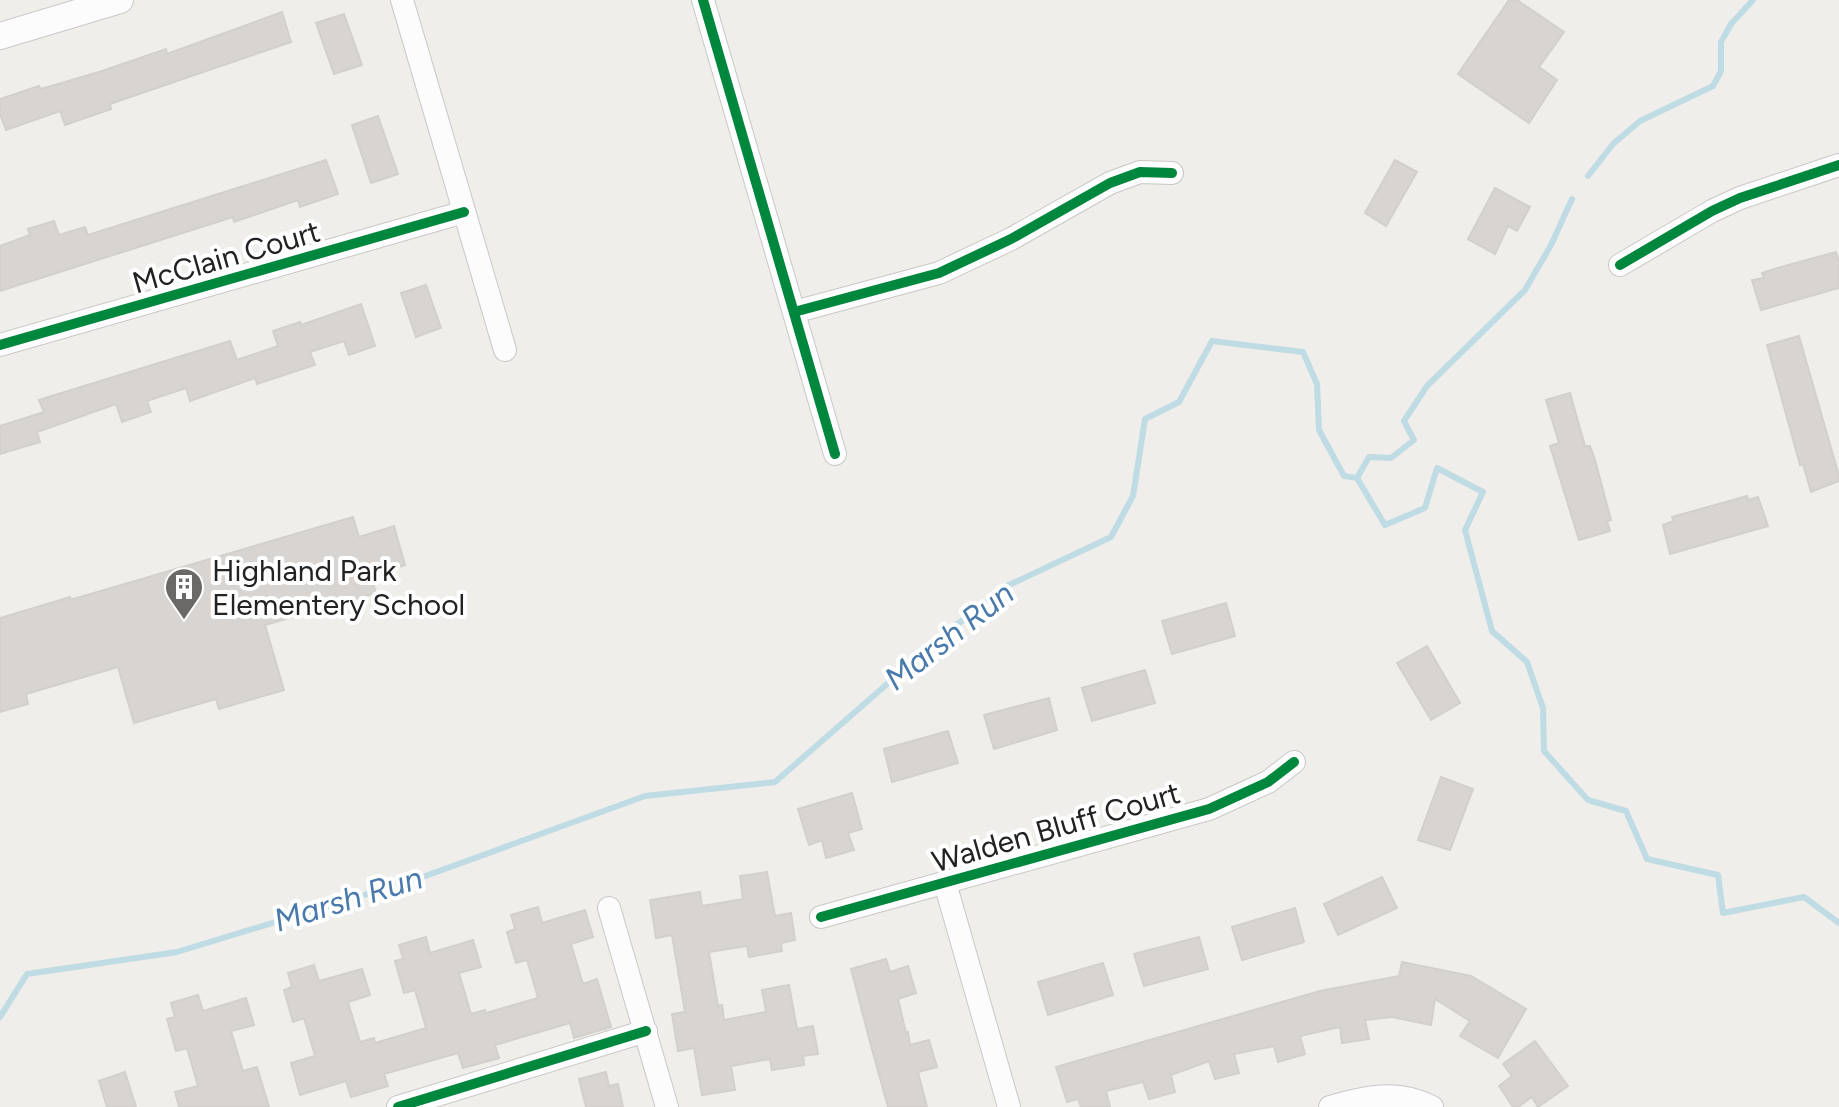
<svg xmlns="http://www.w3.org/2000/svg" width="1839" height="1107" font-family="Figtree,sans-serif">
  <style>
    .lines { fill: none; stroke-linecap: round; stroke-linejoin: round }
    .stream { stroke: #bfdbe3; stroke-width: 6 }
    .building { fill: #d7d4d2; stroke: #d3d0cc; stroke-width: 2 }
    .minor-casing { stroke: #c9c8c7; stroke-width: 24 }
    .tertiary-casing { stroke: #c9c8c7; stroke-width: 28 }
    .minor { stroke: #fdfcfc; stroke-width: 22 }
    .tertiary { stroke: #fdfcfc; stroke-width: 26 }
    .cycleway-casing { stroke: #fff; stroke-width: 15 }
    .cycleway { stroke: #00873e; stroke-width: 10 }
    .labels { text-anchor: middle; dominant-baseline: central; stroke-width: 8; stroke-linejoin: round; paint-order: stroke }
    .street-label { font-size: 30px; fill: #222; stroke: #fff }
    .poi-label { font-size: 30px; fill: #222; stroke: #fff; text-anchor: start }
    .water-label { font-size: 32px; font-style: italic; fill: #4a7aab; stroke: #fff }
  </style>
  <rect width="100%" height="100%" fill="#f0eeeb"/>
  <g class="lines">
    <!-- stream -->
    <g class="stream">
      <polyline points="1588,176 1613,144 1640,121 1713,86 1721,71 1721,42 1731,24 1753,0"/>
      <polyline points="1357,478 1369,457 1391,458 1414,440 1404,421 1427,386 1525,290 1551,245 1572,199"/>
      <polyline points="0,1017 27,974 177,952 420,878 645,796 775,782 942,636 1009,585 1111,537 1133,496 1145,419 1179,402 1212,341 1303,352 1317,384 1319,430 1344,476 1357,478 1385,525 1425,508 1437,468 1483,492 1465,530 1492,631 1527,662 1543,708 1544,751 1588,800 1626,811 1647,859 1718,875 1723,913 1804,897 1839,923"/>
    </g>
  </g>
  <!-- building -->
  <g class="building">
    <polygon points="1509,0 1517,0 1564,32 1539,67 1557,80 1529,123 1458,74"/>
    <polygon points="282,12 291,42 110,104 111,109 65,125 60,111 6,130 0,114 0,99 39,86 41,89 99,72 166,49 167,54"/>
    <polygon points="344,14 362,65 334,74 316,23"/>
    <polygon points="378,116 398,174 371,183 352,125"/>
    <polygon points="326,160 338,194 300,207 298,200 234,222 233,217 0,291 0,246 30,235 28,229 54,221 59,235 85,227 88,235"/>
    <polygon points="1395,160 1417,172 1386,226 1365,213"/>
    <polygon points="1495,188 1530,207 1517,231 1508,226 1495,254 1468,239"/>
    <polygon points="1836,252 1839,261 1839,288 1761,310 1752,280 1764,278 1762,273 1777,268"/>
    <polygon points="426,285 441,328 416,337 401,293"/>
    <polygon points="361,304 375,346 349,355 344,341 310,352 315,365 257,384 255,378 190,401 186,388 147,401 151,412 122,422 116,404 37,432 40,442 0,454 0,426 44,412 39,400 230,341 237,360 278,346 273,331 300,322 301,325"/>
    <polygon points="1799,336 1839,476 1839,481 1811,492 1803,464 1800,465 1767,345"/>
    <polygon points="1570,393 1585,446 1590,446 1595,460 1611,520 1607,521 1610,531 1579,540 1550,446 1559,443 1546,400"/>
    <polygon points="1747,496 1748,500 1758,497 1768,526 1670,554 1663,525 1674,521 1672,517"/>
    <polygon points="353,517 359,537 394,526 405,565 371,576 376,593 265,625 284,690 219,709 216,699 134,723 118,667 26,694 28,704 0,712 0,618 70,597 70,600"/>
    <polygon points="1226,603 1235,636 1172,654 1162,621"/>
    <polygon points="1427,646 1460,703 1431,720 1397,663"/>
    <polygon points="1145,670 1155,703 1092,721 1082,688"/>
    <polygon points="1049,698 1057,730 994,749 984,715"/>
    <polygon points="948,731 958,763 892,782 884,749"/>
    <polygon points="1441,777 1473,789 1450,850 1418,840"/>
    <polygon points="852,793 862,829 848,833 854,850 826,858 822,840 809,845 798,809"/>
    <polygon points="767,872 775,916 791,913 795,940 781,943 782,951 749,957 747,946 709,952 718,1006 722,1005 724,1020 766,1012 762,990 789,985 797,1029 813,1026 818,1054 803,1056 804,1065 772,1070 770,1059 731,1066 735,1090 702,1095 694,1048 678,1051 672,1014 685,1012 672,935 656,938 650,900 700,892 702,906 743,899 740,876"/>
    <polygon points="1382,877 1397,908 1338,935 1324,904"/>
    <polygon points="538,907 542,923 585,910 593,937 571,944 583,984 597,979 611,1027 574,1038 570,1023 495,1045 499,1058 463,1068 458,1053 384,1074 388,1086 351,1097 346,1081 300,1095 291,1063 315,1056 304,1018 293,1022 284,990 292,987 288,973 314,965 319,981 362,969 370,995 348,1002 360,1042 374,1038 375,1043 426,1028 415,990 404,993 395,961 403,959 399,945 426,937 430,953 473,940 481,967 459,973 471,1014 485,1010 486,1013 538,998 527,960 516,963 507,932 515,929 511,915"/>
    <polygon points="1295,908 1304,942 1242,960 1232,927"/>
    <polygon points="1199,937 1208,969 1144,986 1134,954"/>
    <polygon points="886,959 890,972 908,966 916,993 898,999 906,1033 908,1032 910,1045 929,1040 937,1067 918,1072 927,1107 888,1107 870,1042 851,969"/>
    <polygon points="1402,962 1471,976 1526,1009 1498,1058 1460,1036 1470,1021 1435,999 1431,1025 1392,1017 1365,1020 1369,1039 1342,1043 1340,1027 1300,1036 1305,1054 1278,1062 1274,1046 1234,1054 1239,1073 1215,1079 1209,1061 1171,1075 1175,1092 1149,1099 1143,1082 1106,1091 1110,1107 1081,1107 1078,1099 1067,1102 1056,1067 1320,991 1399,976"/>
    <polygon points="1103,963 1113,995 1048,1015 1038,982"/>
    <polygon points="198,995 203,1011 246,998 254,1025 231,1031 243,1071 257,1067 269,1107 179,1107 175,1092 198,1086 187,1048 176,1051 167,1019 175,1017 171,1003"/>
    <polygon points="1535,1041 1568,1086 1538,1107 1532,1097 1518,1107 1513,1107 1499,1086 1512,1076 1503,1064"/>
    <polygon points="125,1072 136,1107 107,1107 99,1081"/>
    <polygon points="606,1072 609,1086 618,1084 623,1107 586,1107 579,1079"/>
  </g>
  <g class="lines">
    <!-- minor casing -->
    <g class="minor-casing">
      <g id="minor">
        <polyline points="402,0 505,350"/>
        <polyline points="703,0 835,454"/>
        <polyline points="1620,265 1712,211 1740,198 1839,165"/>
        <polyline points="794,312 939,273 1011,239 1110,183 1140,172 1172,173"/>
        <polyline points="0,345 464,212"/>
        <polyline points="945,883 1009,1107"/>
        <polyline points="609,908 667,1107"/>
        <polyline points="821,917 1209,809 1268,782 1294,762"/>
        <polyline points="398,1107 646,1031"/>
        <path d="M1330,1107C1365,1097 1398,1089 1432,1107"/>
      </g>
    </g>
    <!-- tertiary casing -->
    <g class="tertiary-casing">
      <polyline id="tertiary" points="0,36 120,0"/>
    </g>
    <!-- minor -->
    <use href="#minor" class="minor"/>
    <!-- tertiary -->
    <use href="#tertiary" class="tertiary"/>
    <!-- cycleway casing -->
    <g class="cycleway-casing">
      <g id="cycleway">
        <polyline points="703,0 835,454"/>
        <polyline points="1620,265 1712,211 1740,198 1839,165"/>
        <polyline points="794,312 939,273 1011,239 1110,183 1140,172 1172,173"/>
        <polyline points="0,345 464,212"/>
        <polyline points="821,917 1209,809 1268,782 1294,762"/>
        <polyline points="398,1107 646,1031"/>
      </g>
    </g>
    <!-- cycleway -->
    <use href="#cycleway" class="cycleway"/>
  </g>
  <!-- icons -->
  <defs>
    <g id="building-pin" transform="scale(2)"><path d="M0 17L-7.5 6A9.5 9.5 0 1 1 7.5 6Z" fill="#6a6968" stroke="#fff"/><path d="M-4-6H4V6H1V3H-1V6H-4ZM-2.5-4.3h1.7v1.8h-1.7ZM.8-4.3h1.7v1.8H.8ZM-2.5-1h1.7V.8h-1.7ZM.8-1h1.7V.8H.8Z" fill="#fff"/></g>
  </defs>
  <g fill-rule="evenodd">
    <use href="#building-pin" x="184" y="587"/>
  </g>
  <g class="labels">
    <!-- street labels -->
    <g class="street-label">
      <text transform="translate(226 257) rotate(-16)">McClain Court</text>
      <text transform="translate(1056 827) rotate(-16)">Walden Bluff Court</text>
    </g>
    <!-- poi labels -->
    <g class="poi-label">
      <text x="212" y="570">Highland Park<tspan x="212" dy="34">Elementery School</tspan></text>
    </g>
    <!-- water labels -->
    <g class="water-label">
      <text transform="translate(949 636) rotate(-38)">Marsh Run</text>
      <text transform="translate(348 899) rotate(-17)">Marsh Run</text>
    </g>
  </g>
</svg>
